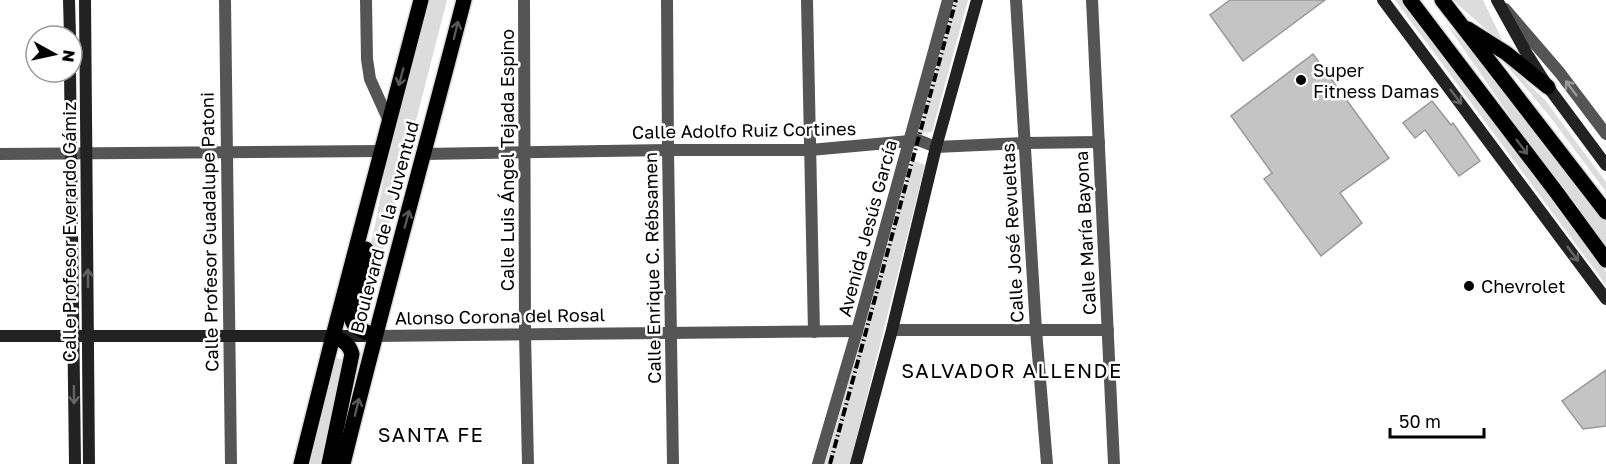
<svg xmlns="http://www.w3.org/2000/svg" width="1606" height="464" font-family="'Golos Text',sans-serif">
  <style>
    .green { fill: #dcdcdc }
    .building { fill: #c4c4c4; stroke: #999; stroke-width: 1.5 }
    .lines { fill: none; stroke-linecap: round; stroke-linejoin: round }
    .primary-casing { stroke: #dbdbdb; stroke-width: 18 }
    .street { stroke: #555; stroke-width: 12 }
    .secondary { stroke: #222; stroke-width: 12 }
    .primary { stroke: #000; stroke-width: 15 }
    .rail { stroke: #000; stroke-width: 4; stroke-dasharray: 9 3 1.5 3; stroke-linecap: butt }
    .oneway { stroke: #595959 }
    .oneway2 { stroke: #999 }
    .oneway3 { stroke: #646464 }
    .poi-dot { fill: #000; stroke: #fff; stroke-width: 2 }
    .labels { text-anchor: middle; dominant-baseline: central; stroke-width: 5; stroke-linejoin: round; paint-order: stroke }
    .poi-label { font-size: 18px; fill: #000; stroke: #fff; text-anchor: start }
    .street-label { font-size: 18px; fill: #000; stroke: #fff }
    .neighbourhood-label { font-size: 20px; letter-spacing: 1.5px; fill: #000; stroke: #fff }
  </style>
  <rect width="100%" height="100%" fill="#fff"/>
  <!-- green -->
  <g class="green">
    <polygon points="429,0 447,0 368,307 356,303 375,225 393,129"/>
    <polygon points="955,0 968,0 932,132 919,133"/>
    <polygon points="1395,0 1404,0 1606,272 1606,285"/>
    <polygon points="1453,0 1483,0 1504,44 1483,27"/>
    <polygon points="1445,22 1519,101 1606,219 1606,247 1520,131"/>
    <polygon points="1490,46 1545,100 1606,182 1606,192 1548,114"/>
    <polygon points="912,160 925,165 850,464 825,464"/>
    <polygon points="334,358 346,360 322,464 307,464"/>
  </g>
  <!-- building -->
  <g class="building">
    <polygon points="1230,0 1325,0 1243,61 1210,15"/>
    <polygon points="1313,54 1389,158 1340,193 1362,223 1321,256 1264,179 1272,173 1231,116"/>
    <polygon points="1432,101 1451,125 1453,123 1480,161 1459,176 1425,130 1415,138 1403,123"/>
    <polygon points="1606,370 1606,426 1583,429 1562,401"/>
  </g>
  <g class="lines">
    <!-- primary casing -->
    <g class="primary-casing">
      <g id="primary">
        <polyline points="1410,0 1557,193 1606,260"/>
        <polyline points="1442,0 1606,212"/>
        <polyline points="1468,29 1506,53 1548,87"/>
        <path d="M366,249C363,262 349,309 352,320C354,329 367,332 375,336"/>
        <polyline points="301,464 333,336 421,0"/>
        <path d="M329,464L352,354C348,342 343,341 333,336"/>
        <path d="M343,464C381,309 424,155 464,0"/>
      </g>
    </g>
    <!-- street -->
    <g class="street">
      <polyline points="225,0 231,464"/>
      <polyline points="366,0 367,59 370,79 389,121"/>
      <polyline points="524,0 525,334 528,464"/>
      <polyline points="667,0 668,150 673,464"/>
      <polyline points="807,0 814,332"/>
      <polyline points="1016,0 1036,330 1047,464"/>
      <polyline points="1092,0 1114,464"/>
      <polyline points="1505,9 1560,73 1606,134"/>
      <polyline points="0,154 382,151"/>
      <polyline points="424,154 668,150 810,150 910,141 918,140 936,147 1025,143 1099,142"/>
      <polyline points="892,330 1108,330"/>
      <polyline points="375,336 857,331"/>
      <polyline points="818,464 857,331 948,0"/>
    </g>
    <!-- secondary -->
    <g class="secondary">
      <polyline points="69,0 70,36"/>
      <polyline points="85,0 89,464"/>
      <polyline points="1383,0 1606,299"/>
      <polyline points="1497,0 1527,54 1548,87 1606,165"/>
      <polyline points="70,72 75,464"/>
      <polyline points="0,336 371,336"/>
      <polyline points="856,464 892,330 936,147 977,0"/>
    </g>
    <!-- primary -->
    <use href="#primary" class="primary"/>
    <!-- rail -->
    <polyline class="rail" points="830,464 956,0"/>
  </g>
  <!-- one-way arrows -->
  <defs><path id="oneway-shaft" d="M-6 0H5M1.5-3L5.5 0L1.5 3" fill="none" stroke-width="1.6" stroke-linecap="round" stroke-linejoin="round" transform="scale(1.5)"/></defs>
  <g class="oneway">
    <use href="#oneway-shaft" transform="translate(456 30) rotate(-76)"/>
    <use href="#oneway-shaft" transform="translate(401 77) rotate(105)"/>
    <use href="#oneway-shaft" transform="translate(1522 147) rotate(53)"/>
    <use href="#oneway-shaft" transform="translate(407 219) rotate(-75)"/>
    <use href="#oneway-shaft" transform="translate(357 407) rotate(-76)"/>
  </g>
  <use class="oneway2" href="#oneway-shaft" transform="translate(1571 88) rotate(-127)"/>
  <g class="oneway3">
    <use href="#oneway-shaft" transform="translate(1456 97) rotate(53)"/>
    <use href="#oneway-shaft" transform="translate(1573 254) rotate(53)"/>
    <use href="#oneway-shaft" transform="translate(88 278) rotate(-90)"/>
    <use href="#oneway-shaft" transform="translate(74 395) rotate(89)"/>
  </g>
  <!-- markers -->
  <g class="poi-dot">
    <circle cx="1301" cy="80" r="6"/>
    <circle cx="1469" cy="286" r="6"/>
  </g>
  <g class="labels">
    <!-- poi labels -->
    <g class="poi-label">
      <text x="1313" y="70">Super<tspan x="1313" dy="21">Fitness Damas</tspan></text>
      <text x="1481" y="286">Chevrolet</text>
    </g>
    <!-- street labels -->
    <g class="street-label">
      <text transform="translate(744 130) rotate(-1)">Calle Adolfo Ruiz Cortines</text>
      <text transform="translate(507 160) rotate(-90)">Calle Luis Ángel Tejada Espino</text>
      <text transform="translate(384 227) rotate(-75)">Boulevard de la Juventud</text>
      <text transform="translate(867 228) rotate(-75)">Avenida Jesús García</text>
      <text transform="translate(69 232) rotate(-90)">Calle Profesor Everardo Gámiz</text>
      <text transform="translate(209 232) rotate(-91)">Calle Profesor Guadalupe Patoni</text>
      <text transform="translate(1012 233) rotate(-93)">Calle José Revueltas</text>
      <text transform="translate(1085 233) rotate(-93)">Calle María Bayona</text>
      <text transform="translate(652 268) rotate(-91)">Calle Enrique C. Rébsamen</text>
      <text transform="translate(500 316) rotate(-1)">Alonso Corona del Rosal</text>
    </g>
    <!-- neighbourhood labels -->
    <g class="neighbourhood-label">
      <text x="1012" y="370">SALVADOR ALLENDE</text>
      <text x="431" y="434">SANTA FE</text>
    </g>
  </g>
  <!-- north arrow -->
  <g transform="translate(54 54) rotate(98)"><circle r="28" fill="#ffffff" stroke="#999999" stroke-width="1.5"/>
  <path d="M0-4.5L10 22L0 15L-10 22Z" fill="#000000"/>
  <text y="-9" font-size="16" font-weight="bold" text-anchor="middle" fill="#000000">N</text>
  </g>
  <!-- scale -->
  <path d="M1390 428v9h94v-9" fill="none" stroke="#000000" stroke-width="3"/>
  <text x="1399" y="428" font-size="18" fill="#000000" stroke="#ffffff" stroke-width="4.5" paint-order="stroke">50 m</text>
</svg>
